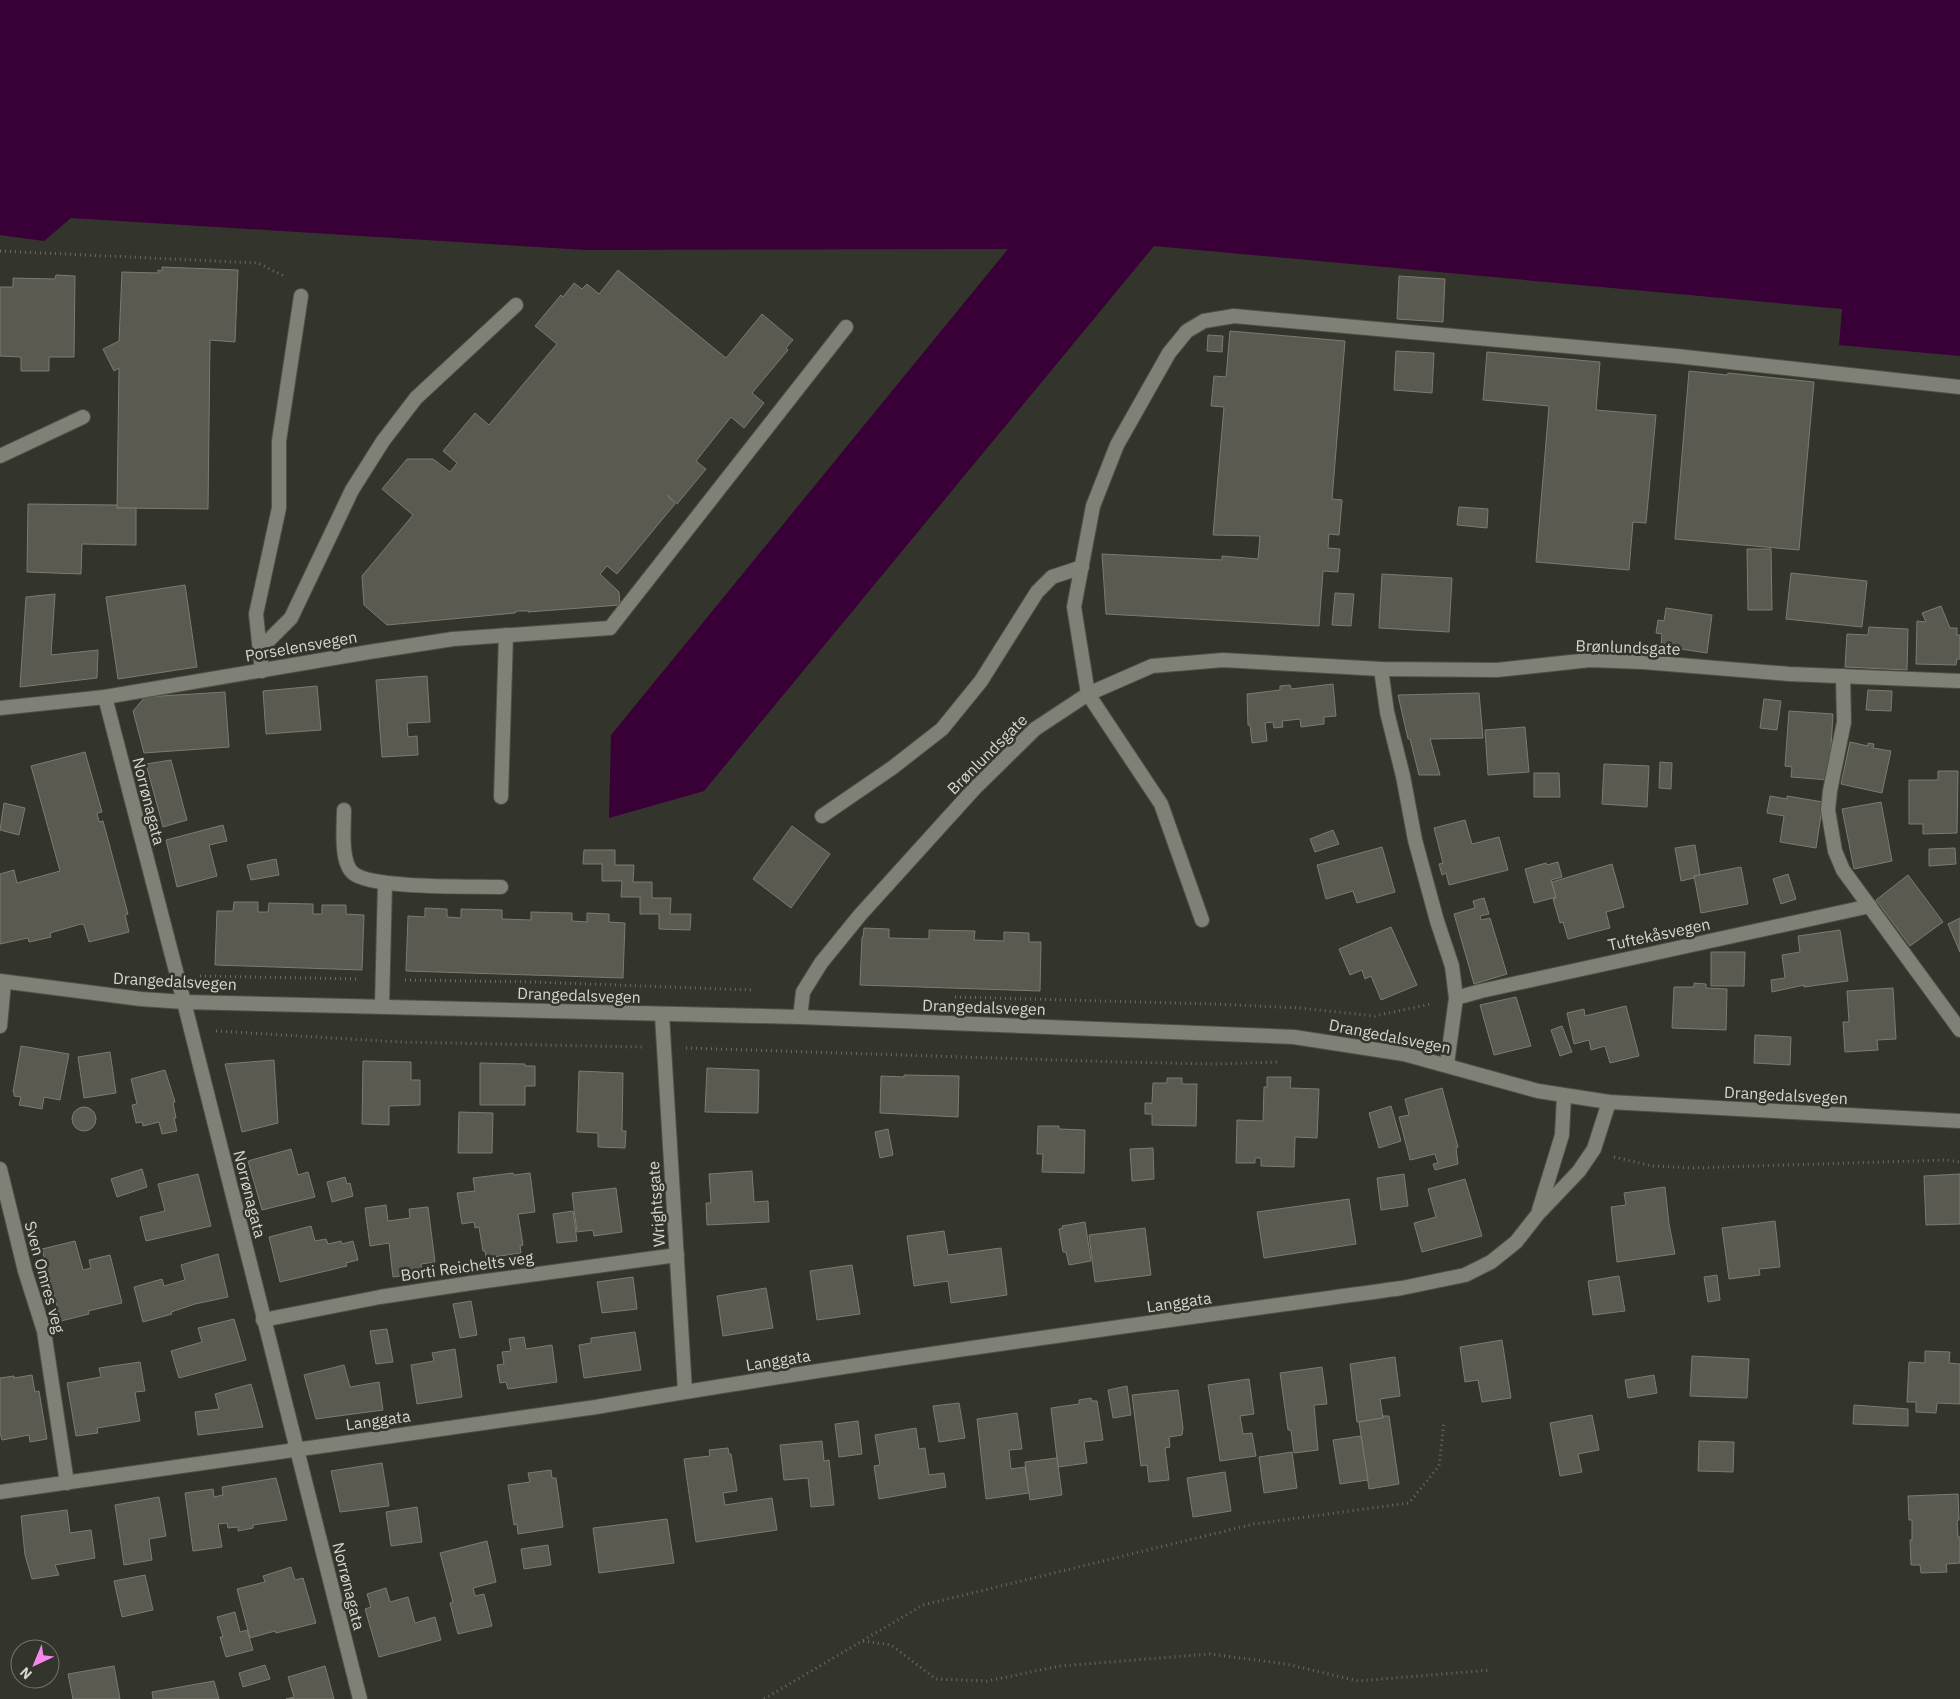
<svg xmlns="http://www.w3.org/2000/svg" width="1960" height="1699" font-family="'IBM Plex Sans',sans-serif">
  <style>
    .water { fill: #390037 }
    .building { fill: #5a5a51; stroke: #7b7b71 }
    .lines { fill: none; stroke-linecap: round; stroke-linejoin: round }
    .service-casing { stroke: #505048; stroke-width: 16 }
    .minor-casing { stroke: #505048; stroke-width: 16 }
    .tertiary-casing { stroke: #505048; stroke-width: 16 }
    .path { stroke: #6b6c64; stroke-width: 3; stroke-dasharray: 1 4; stroke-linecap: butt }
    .service { stroke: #808176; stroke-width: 14 }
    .minor { stroke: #808176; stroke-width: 14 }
    .tertiary { stroke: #808176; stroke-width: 14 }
    .labels { text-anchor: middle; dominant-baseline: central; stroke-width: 5; stroke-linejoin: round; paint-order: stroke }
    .street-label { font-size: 16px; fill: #d7d7d2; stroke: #33342b }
  </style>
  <rect width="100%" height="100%" fill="#33342b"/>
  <!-- water -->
  <polygon class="water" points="0,0 1960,0 1960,356 1839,345 1842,309 1154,246 704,791 609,818 611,735 1008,249 586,250 71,218 44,241 0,235"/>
  <!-- building -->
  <g class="building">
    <polygon points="162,267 238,270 235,342 210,340 208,509 117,508 119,368 114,371 103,349 119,341 122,272 158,273 158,270 162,271"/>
    <polygon points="618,270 726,358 762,314 793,340 786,348 788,350 752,393 764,403 744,428 731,417 696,461 706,469 677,504 667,495 675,504 617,574 607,566 600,574 619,592 620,605 528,612 529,611 517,611 515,613 387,625 364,605 362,576 413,515 382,489 407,459 433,459 450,472 457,463 443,451 475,413 489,425 557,344 535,326 561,295 563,297 574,283 582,289 587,284 599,294"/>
    <polygon points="56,275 75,276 74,357 49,357 49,371 21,371 21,357 0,356 0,287 13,287 13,278 55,279"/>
    <polygon points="1399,276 1445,279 1443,322 1397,319"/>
    <polygon points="1230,331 1345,341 1332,499 1342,500 1339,535 1329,534 1328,548 1340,549 1338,572 1323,571 1319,626 1106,614 1102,554 1222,560 1222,556 1258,559 1260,536 1213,535 1224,407 1211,406 1214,376 1226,377"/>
    <polygon points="1208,335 1223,336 1222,352 1207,351"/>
    <polygon points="1396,351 1434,353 1432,393 1394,390"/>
    <polygon points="1487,352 1600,362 1596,410 1656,415 1646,523 1633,522 1629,570 1536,562 1549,406 1483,400"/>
    <polygon points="1689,371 1727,375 1728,373 1814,382 1799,550 1675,539"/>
    <polygon points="28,504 117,505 117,508 136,508 136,545 82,544 81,574 27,572"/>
    <polygon points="1459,507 1488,509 1487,528 1457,525"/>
    <polygon points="1747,549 1771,549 1772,610 1748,610"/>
    <polygon points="1791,573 1867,581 1862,627 1786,619"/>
    <polygon points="1382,574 1452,578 1449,632 1379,628"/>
    <polygon points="185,585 197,667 118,679 106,597"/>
    <polygon points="1335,593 1354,594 1351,626 1332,625"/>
    <polygon points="55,594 51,655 98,650 97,678 20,687 26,597"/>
    <polygon points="1941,606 1950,628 1957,628 1957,635 1960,635 1960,659 1957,659 1956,665 1916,664 1917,621 1926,622 1922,613"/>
    <polygon points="1666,608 1712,615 1707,653 1661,646 1662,634 1656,633 1658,620 1664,621"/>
    <polygon points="1869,627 1908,629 1907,670 1845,667 1847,634 1868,635"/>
    <polygon points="427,676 430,722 407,723 408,737 417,736 418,755 382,757 376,680"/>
    <polygon points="1333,684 1336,716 1324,717 1324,724 1301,727 1300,719 1282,721 1283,727 1274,728 1273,722 1265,723 1267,741 1252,743 1250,725 1248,725 1247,694 1280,690 1280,686 1290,685 1291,689"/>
    <polygon points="317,686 321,730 266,734 263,691"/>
    <polygon points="1868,690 1892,691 1891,711 1866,710"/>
    <polygon points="225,692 229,747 144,753 133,711 145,697"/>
    <polygon points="1479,693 1483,738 1430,739 1440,775 1419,775 1410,739 1408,739 1398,695"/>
    <polygon points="1764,699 1781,701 1777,730 1760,728"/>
    <polygon points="1789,711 1833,714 1829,780 1791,777 1792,767 1785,766"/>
    <polygon points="1525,727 1529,772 1488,775 1485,730"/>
    <polygon points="1850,742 1868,746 1868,743 1874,744 1873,748 1891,751 1882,793 1841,784"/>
    <polygon points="85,752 102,812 97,813 99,822 103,821 128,914 125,915 129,932 89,942 84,925 81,924 50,933 51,937 29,942 28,938 0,944 0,874 14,870 17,883 60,871 31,766"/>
    <polygon points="171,760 187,820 163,827 146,764"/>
    <polygon points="1660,762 1672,763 1671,789 1659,788"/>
    <polygon points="1604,764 1649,766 1647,807 1602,804"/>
    <polygon points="1938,771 1958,771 1957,833 1923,834 1923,824 1909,824 1909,780 1938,780"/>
    <polygon points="1534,773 1559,773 1560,797 1534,797"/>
    <polygon points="1770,796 1787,799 1787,796 1823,802 1816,848 1780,842 1784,816 1767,813"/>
    <polygon points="1881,802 1892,861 1854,869 1842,809"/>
    <polygon points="4,803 25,808 19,835 0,830"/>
    <polygon points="1465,820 1472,844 1499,837 1508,870 1449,885 1446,873 1442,875 1439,864 1443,863 1434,828"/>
    <polygon points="223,825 227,841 209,845 217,876 177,887 166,840"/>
    <polygon points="792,826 830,854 791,908 753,879"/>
    <polygon points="1333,830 1339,844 1315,852 1310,839"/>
    <polygon points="1695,845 1700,875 1694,876 1694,878 1681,881 1675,848"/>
    <polygon points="1382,847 1395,892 1357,903 1353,891 1326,899 1317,865"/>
    <polygon points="1955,848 1956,864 1929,866 1929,849"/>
    <polygon points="584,850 615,850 615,865 634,865 633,882 652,882 652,898 671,898 670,914 691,914 690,930 659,929 659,914 640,914 640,897 621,897 622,881 602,881 602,864 583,864"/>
    <polygon points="276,859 279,875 251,880 247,865"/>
    <polygon points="1558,862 1562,877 1551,880 1556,897 1534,903 1525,869 1546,863 1547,865"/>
    <polygon points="1612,864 1624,907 1606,912 1610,928 1568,939 1563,922 1560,923 1553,899 1556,898 1552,882"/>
    <polygon points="1741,867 1748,904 1701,913 1694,876"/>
    <polygon points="1788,874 1796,899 1781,904 1773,879"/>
    <polygon points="1908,875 1943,922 1910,946 1876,900"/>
    <polygon points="1484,898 1489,914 1480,916 1481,920 1490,918 1507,974 1474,984 1454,914 1475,908 1473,901"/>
    <polygon points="234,902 258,902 258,912 268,912 269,903 313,904 313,914 322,914 322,905 346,905 346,914 364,915 362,970 215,965 217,911 233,911"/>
    <polygon points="425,908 447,909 447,917 461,918 461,909 502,910 502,919 531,920 531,912 572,913 572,921 587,922 587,913 609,914 609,922 625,923 623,978 406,971 408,916 425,917"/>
    <polygon points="1960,918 1960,952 1948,924"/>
    <polygon points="1391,927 1417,985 1381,1000 1371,976 1365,979 1362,970 1350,975 1339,949"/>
    <polygon points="864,928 889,929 889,938 929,939 929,930 975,931 974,940 1004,941 1004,932 1029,933 1029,942 1041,942 1040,991 860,985 862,937 863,937"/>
    <polygon points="1840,930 1848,981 1804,987 1804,985 1772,992 1771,980 1785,978 1782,955 1800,952 1798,936"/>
    <polygon points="1711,952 1745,952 1744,986 1711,986"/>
    <polygon points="1694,983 1706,984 1706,988 1727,989 1726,1030 1672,1028 1674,987 1694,987"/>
    <polygon points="1893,988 1896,1039 1877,1040 1878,1050 1845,1052 1843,1022 1849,1022 1847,991"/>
    <polygon points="1516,997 1531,1046 1494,1055 1480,1005"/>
    <polygon points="1626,1006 1639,1056 1610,1063 1605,1046 1591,1050 1589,1040 1574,1044 1567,1013 1584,1009 1585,1016"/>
    <polygon points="1562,1026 1572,1052 1560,1056 1551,1030"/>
    <polygon points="1755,1035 1791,1037 1790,1065 1754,1063"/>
    <polygon points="21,1046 69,1054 60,1100 44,1097 42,1109 19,1105 21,1097 14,1096 14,1092 13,1092"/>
    <polygon points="110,1052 116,1093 84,1098 78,1057"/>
    <polygon points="274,1060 278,1123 242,1132 225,1064"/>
    <polygon points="363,1061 411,1062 411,1080 420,1080 420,1105 389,1106 389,1125 362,1124"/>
    <polygon points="480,1063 525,1064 525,1066 535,1066 535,1086 525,1086 525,1105 480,1105"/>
    <polygon points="707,1068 759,1070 758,1113 705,1112"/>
    <polygon points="165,1070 175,1102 173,1103 176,1118 174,1118 177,1131 162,1134 159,1122 143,1126 142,1122 136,1123 132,1105 137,1104 131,1079"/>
    <polygon points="579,1071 623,1073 622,1131 626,1131 625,1148 598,1147 598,1133 577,1132"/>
    <polygon points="904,1075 959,1076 958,1117 880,1113 881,1076 904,1077"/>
    <polygon points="1267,1077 1291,1077 1290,1088 1319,1089 1317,1138 1295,1137 1294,1167 1261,1166 1261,1158 1255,1158 1255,1163 1236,1163 1237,1120 1263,1121 1264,1087 1267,1087"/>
    <polygon points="1167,1078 1182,1078 1182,1084 1197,1084 1196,1126 1152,1125 1152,1114 1145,1114 1145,1103 1152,1103 1153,1083 1167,1083"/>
    <polygon points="1442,1088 1458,1147 1456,1148 1458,1164 1435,1170 1433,1164 1438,1163 1435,1154 1410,1160 1399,1117 1409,1115 1405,1099"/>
    <polygon points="1391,1106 1401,1141 1379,1148 1369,1113"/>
    <circle cx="84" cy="1119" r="12"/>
    <polygon points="459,1112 493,1113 492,1153 458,1153"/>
    <polygon points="1038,1126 1059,1126 1059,1129 1085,1130 1084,1173 1042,1172 1043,1154 1037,1154"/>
    <polygon points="888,1129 893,1155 880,1158 875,1132"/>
    <polygon points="1153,1148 1154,1179 1132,1181 1130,1149"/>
    <polygon points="291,1149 298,1175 308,1172 315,1197 262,1210 248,1161"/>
    <polygon points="142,1169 147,1187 117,1197 111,1179"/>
    <polygon points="752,1171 754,1202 768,1201 769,1222 707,1225 706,1203 711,1203 709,1174"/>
    <polygon points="513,1173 514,1175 530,1173 535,1212 518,1214 523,1245 520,1246 521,1253 486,1258 485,1251 483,1251 479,1227 475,1228 474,1222 462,1224 457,1193 475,1191 473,1178"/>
    <polygon points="198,1174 211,1226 146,1241 140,1217 165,1211 158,1184"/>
    <polygon points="1404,1174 1408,1206 1381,1210 1377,1178"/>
    <polygon points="1960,1174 1960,1224 1926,1225 1924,1176"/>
    <polygon points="345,1177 347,1184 350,1183 353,1196 332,1202 327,1182"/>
    <polygon points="1465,1179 1482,1236 1422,1252 1414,1223 1436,1217 1428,1189"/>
    <polygon points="1665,1187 1669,1224 1675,1254 1617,1262 1611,1207 1626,1205 1624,1193"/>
    <polygon points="616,1188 622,1232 594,1236 593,1230 577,1232 572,1193"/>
    <polygon points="1349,1199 1356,1244 1264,1258 1257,1212"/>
    <polygon points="386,1205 388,1221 410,1218 409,1209 428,1207 435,1262 421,1264 422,1273 393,1277 389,1243 370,1246 365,1208"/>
    <polygon points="573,1211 577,1241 557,1243 553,1214"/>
    <polygon points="1775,1221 1780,1267 1759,1269 1760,1275 1729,1279 1722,1228"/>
    <polygon points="1085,1222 1091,1261 1069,1265 1066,1252 1063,1252 1059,1229 1063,1228 1062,1226"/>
    <polygon points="311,1226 315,1241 326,1239 328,1244 341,1241 342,1244 353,1241 358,1260 346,1263 347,1266 280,1282 269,1237"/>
    <polygon points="1145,1228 1151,1275 1095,1282 1089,1235"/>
    <polygon points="944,1231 948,1255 1001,1248 1007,1295 951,1303 948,1281 914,1286 907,1236"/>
    <polygon points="75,1241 83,1270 91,1268 89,1260 110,1255 122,1303 88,1311 89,1314 61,1321 42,1249"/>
    <polygon points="218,1254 228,1297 195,1304 171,1312 172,1314 143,1322 134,1287 162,1279 164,1286 185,1280 181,1265"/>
    <polygon points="852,1265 860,1314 817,1320 810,1271"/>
    <polygon points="1717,1275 1720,1300 1708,1302 1704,1277"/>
    <polygon points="1619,1276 1625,1311 1593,1315 1588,1281"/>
    <polygon points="633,1277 637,1309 602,1313 597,1282"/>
    <polygon points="766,1288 773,1328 723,1336 717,1296"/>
    <polygon points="471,1301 477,1335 460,1338 453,1304"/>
    <polygon points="234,1319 246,1360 179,1378 171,1351 202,1342 198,1328"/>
    <polygon points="387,1329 393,1362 376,1364 370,1331"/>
    <polygon points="635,1332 641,1370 584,1378 579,1345 591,1343 591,1338"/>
    <polygon points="524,1337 526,1349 552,1345 557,1382 508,1389 506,1382 500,1383 497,1365 504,1364 502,1352 511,1351 509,1339"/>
    <polygon points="1502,1340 1511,1398 1482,1402 1478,1380 1465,1382 1460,1347"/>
    <polygon points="455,1349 462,1397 417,1404 411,1365 434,1361 432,1353"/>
    <polygon points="1925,1351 1950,1352 1949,1363 1960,1364 1960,1404 1937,1403 1936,1413 1916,1412 1916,1402 1907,1402 1909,1362 1925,1363"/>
    <polygon points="1692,1356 1749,1359 1747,1398 1690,1396"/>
    <polygon points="1395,1357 1400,1396 1380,1399 1383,1418 1357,1422 1350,1364"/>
    <polygon points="140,1362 145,1391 135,1392 140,1421 97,1428 98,1433 76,1436 67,1383 101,1377 99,1368"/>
    <polygon points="344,1365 350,1387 379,1382 383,1410 316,1419 304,1375"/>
    <polygon points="1322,1367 1327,1404 1314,1405 1318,1450 1294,1453 1291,1430 1288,1430 1280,1373"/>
    <polygon points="32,1375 35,1392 39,1391 47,1439 30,1442 29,1435 2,1440 0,1433 0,1378 14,1376 14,1378"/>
    <polygon points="1654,1375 1657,1393 1628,1398 1625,1380"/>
    <polygon points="1249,1379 1254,1414 1240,1416 1243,1434 1252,1433 1256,1456 1220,1461 1208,1385"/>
    <polygon points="251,1384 263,1427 198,1435 195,1412 219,1409 215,1394"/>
    <polygon points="1127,1386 1131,1415 1113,1418 1108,1390"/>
    <polygon points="1178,1390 1183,1428 1182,1435 1169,1437 1170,1447 1165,1448 1169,1480 1149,1482 1147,1465 1141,1466 1132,1395"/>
    <polygon points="1091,1398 1092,1401 1097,1401 1103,1440 1084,1442 1087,1463 1058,1467 1051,1408 1079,1404 1079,1400"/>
    <polygon points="959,1403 965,1438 939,1442 933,1406"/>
    <polygon points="1854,1405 1908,1409 1908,1426 1853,1424"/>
    <polygon points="1017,1413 1022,1449 1009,1450 1011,1469 1025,1467 1029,1493 986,1499 977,1419"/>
    <polygon points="1592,1415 1599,1450 1578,1454 1582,1472 1560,1476 1550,1423"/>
    <polygon points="1383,1416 1389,1416 1399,1484 1369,1489 1359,1422 1383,1418"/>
    <polygon points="858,1421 862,1454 839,1457 835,1424"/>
    <polygon points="916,1428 919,1449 925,1448 929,1475 944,1473 946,1487 879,1499 874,1466 880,1465 875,1435"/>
    <polygon points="1361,1436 1368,1480 1340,1484 1333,1440"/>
    <polygon points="822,1441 824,1461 829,1460 834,1505 811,1507 808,1478 784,1480 780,1445"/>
    <polygon points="1699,1441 1734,1442 1733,1472 1698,1471"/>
    <polygon points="728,1448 729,1454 731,1454 737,1491 723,1493 725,1505 772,1498 777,1530 696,1542 684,1459 710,1456 709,1450"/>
    <polygon points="1292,1452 1297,1488 1264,1493 1259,1457"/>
    <polygon points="1057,1458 1062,1495 1030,1500 1025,1462"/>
    <polygon points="382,1463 389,1506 340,1512 331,1471"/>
    <polygon points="551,1470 552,1478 556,1478 563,1527 518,1534 517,1524 514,1525 508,1485 530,1482 528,1473"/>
    <polygon points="1225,1472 1231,1511 1193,1517 1187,1478"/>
    <polygon points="276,1478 287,1520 253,1525 253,1528 238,1531 238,1527 228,1528 227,1523 218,1524 222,1547 193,1551 185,1493 213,1489 214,1497 223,1495 222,1487"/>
    <polygon points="1958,1494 1959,1520 1957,1521 1958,1537 1960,1537 1960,1563 1946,1564 1947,1572 1921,1573 1920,1565 1911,1565 1910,1540 1912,1540 1912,1520 1909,1520 1908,1496"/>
    <polygon points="159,1497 166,1536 149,1539 152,1560 124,1565 115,1505"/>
    <polygon points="417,1507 422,1542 391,1546 386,1512"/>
    <polygon points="67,1510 70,1533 91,1530 95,1558 55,1565 59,1575 32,1579 25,1555 21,1516"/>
    <polygon points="667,1519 674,1563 599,1573 593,1528"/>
    <polygon points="487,1541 496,1582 473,1588 475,1596 484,1594 492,1626 458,1634 450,1603 453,1602 440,1553"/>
    <polygon points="548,1545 551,1565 524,1569 521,1549"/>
    <polygon points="291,1567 295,1580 303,1578 316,1623 276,1633 275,1631 250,1638 237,1589 265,1582 263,1576"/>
    <polygon points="145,1575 153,1610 122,1617 114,1581"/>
    <polygon points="386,1588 390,1602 408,1597 415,1623 435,1617 441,1640 379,1657 365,1609 371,1607 367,1594"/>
    <polygon points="235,1612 240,1632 247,1630 253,1650 226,1657 220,1637 223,1637 217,1617"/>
    <polygon points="265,1665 270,1679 243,1687 239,1673"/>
    <polygon points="114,1666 120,1699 73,1699 68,1674"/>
    <polygon points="325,1666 334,1699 286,1699 294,1697 288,1677"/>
    <polygon points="214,1681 219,1699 153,1699 152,1692"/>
  </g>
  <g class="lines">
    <!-- service casing -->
    <g class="service-casing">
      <g id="service">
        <polyline points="0,456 83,417"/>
        <polyline points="610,628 846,327"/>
        <polyline points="260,649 291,618 352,490 383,441 416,398 516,305"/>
        <polyline points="262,671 256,614 279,508 279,441 301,296"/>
        <polyline points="501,797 506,635"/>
        <path d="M344,810C344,826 340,862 353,873C371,889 473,886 501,887"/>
        <polyline points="822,816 892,768 942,729 981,681 1037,592 1052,577 1082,567"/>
        <polyline points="1202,920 1161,804 1088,694 1074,607 1093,506 1117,445 1169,353 1187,331 1204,321 1234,316 1676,356 1960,387"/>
        <polyline points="382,1006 385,883"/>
      </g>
    </g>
    <!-- minor casing -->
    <g class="minor-casing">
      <g id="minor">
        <polyline points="1381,669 1387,712 1403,776 1415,840 1437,921 1452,966 1456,998 1447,1064"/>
        <polyline points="1843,676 1844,722 1830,791 1828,810 1835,851 1843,870 1960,1030"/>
        <polyline points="105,697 184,1002 360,1699"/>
        <polyline points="0,708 105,697 369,652 453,639 610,628"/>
        <polyline points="1456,998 1481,991 1870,906"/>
        <polyline points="662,1015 685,1391"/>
        <polyline points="800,1017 803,992 821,963 860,915 975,788 1035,729 1088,694 1152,666 1223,660 1381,669 1497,670 1590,660 1643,662 1789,674 1960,681"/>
        <polyline points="0,1026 4,982"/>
        <polyline points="0,1169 25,1271 44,1331 67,1483"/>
        <polyline points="1539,1210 1562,1135 1564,1096"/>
        <polyline points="263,1320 380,1297 471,1283 677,1255"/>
        <path d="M0,1492L596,1407C864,1361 1133,1325 1402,1288L1465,1275L1491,1262L1516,1242L1538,1214L1579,1171L1594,1149L1609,1102"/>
      </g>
    </g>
    <!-- tertiary casing -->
    <g class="tertiary-casing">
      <polyline id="tertiary" points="0,981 141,999 184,1002 800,1017 1294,1037 1404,1054 1538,1091 1609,1102 1960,1121"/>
    </g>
    <!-- path -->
    <g class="path">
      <polyline points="0,251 258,263 282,275 285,279"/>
      <polyline points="200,976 359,979"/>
      <polyline points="405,980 533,982 751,990"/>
      <polyline points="955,997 1213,1004 1299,1008 1375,1016 1431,1004"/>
      <polyline points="216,1031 399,1042 642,1047"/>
      <polyline points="686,1048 1119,1062 1217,1064 1277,1062"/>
      <polyline points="1614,1157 1653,1166 1692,1168 1946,1160 1960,1162"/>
      <polyline points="863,1641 891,1645 936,1679 987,1681 1060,1666 1210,1654 1286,1664 1358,1681 1491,1670"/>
      <polyline points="764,1699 923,1605 1254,1524 1409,1503 1439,1466 1444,1422"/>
    </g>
    <!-- service -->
    <use href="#service" class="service"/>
    <!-- minor -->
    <use href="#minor" class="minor"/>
    <!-- tertiary -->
    <use href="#tertiary" class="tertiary"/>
  </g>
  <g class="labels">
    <!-- street labels -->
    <g class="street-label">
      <text transform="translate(301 646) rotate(-10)">Porselensvegen</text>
      <text transform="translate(1628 647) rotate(2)">Brønlundsgate</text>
      <text transform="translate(987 754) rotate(-45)">Brønlundsgate</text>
      <text transform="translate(149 801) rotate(76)">Norrønagata</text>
      <text transform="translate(1659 934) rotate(-12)">Tuftekåsvegen</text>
      <text transform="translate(175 981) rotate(3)">Drangedalsvegen</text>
      <text transform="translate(579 995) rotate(2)">Drangedalsvegen</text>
      <text transform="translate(984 1007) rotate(2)">Drangedalsvegen</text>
      <text transform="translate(1390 1036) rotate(11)">Drangedalsvegen</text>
      <text transform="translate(1786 1095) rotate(3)">Drangedalsvegen</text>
      <text transform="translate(250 1194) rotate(76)">Norrønagata</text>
      <text transform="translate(656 1204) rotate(-94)">Wrightsgate</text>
      <text transform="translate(467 1266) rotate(-8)">Borti Reichelts veg</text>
      <text transform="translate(45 1277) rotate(75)">Sven Omres veg</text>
      <text transform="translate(1179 1302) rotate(-8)">Langgata</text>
      <text transform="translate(778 1360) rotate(-9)">Langgata</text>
      <text transform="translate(378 1420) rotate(-8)">Langgata</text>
      <text transform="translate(349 1586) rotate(76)">Norrønagata</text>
    </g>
  </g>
  <!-- north arrow -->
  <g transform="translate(35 1664) rotate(224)"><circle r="24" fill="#33342b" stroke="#75756e"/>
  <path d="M0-4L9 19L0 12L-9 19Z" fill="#f688ed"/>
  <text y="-8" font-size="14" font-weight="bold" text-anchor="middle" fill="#d7d7d2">N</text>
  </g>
</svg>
